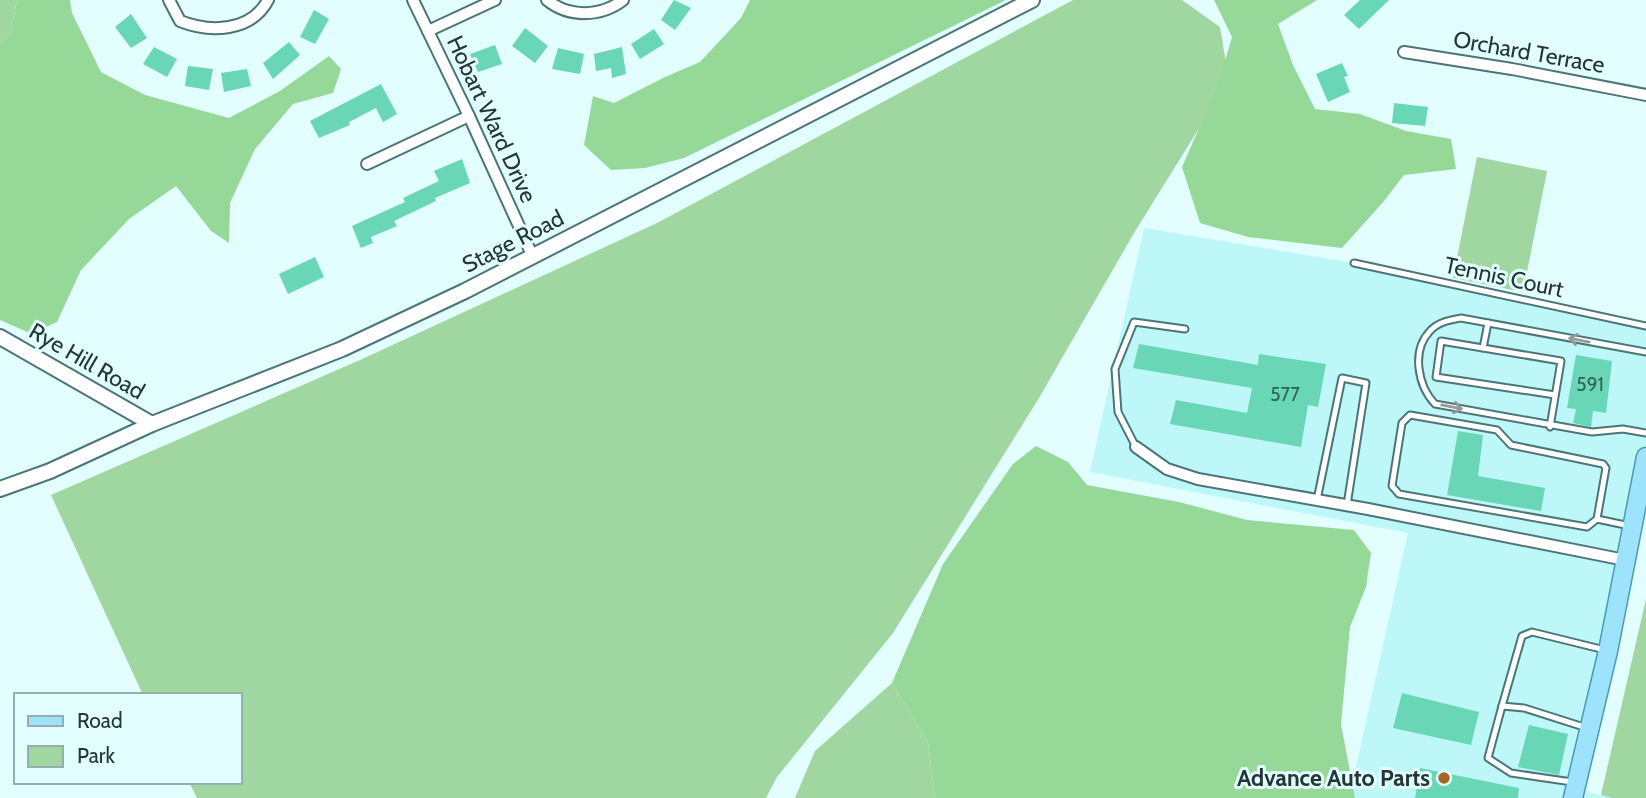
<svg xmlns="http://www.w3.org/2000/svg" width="1646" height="798" font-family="Cabin,sans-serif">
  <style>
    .built { fill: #bef7f8 }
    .green { fill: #a0d6a0 }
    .forest { fill: #96d897 }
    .building { fill: #69d6b6 }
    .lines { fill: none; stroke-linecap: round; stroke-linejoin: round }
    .service-casing { stroke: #4b7577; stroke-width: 9 }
    .minor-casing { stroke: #4b7577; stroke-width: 14 }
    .tertiary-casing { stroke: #4b7577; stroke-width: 18 }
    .primary-casing { stroke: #489ab5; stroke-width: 21 }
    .service { stroke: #fff; stroke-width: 5 }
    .minor { stroke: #fff; stroke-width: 10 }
    .tertiary { stroke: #fff; stroke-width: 14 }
    .primary { stroke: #9de3fb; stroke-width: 18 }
    .oneway { stroke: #929a9a }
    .poi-dot { fill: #a16727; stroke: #e2fefe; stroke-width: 2.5 }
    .labels { text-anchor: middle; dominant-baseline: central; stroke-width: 6; stroke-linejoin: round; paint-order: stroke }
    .number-label { font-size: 19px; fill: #355e56 }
    .street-label { font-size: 23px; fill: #243636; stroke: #e2fefe }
    .poi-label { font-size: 23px; font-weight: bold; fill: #243636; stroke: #e2fefe; text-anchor: end }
  </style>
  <rect width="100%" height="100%" fill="#e2fefe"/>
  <!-- built -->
  <polygon class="built" points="1144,228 1354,263 1646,329 1646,488 1576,789 1612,798 1349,798 1408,533 1090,472"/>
  <!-- green -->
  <g class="green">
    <polygon points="0,0 17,0 10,36 0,43"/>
    <polygon points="1073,0 1182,0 1220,27 1229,80 1134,233 1039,398 893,633 777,777 766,798 197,798 189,782 240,782 240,695 143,695 51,495 360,360 657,223"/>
    <polygon points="1477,157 1547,171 1523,292 1453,278"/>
    <polygon points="1646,599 1646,798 1612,798 1601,795"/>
    <polygon points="892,683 928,742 935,798 795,798 815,751"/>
  </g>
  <!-- forest -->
  <g class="forest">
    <polygon points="17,0 70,0 72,13 101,72 145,95 229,118 280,91 329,56 341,69 333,93 293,104 255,149 230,203 229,243 211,231 176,186 129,219 81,270 57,322 32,334 0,320 0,43 10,36"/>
    <polygon points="750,0 1006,0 684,158 645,168 611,170 584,145 593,96 614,103 665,77 700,62 741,18"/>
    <polygon points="1214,0 1317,0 1278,24 1293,65 1315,109 1360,114 1406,131 1451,139 1456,169 1404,175 1384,201 1342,248 1248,237 1200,223 1182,167 1218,85 1232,37"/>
    <polygon points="1036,446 1068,462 1087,485 1179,502 1247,520 1354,530 1371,553 1366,587 1350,627 1341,724 1355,798 935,798 928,742 892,683 943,564 1013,464"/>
  </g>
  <!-- building -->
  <g class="building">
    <polygon points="674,0 691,8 675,30 661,20"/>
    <polygon points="1360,0 1389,0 1359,29 1344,15"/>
    <polygon points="314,10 329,19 315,44 300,37"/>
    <polygon points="131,14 147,38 131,48 115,27"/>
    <polygon points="525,28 548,46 535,63 512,46"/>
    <polygon points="654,29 664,44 640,59 631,44"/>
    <polygon points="289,42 300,55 273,79 263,63"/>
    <polygon points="495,45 502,64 478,72 470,54"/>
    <polygon points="154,47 177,59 167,77 143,64"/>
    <polygon points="622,47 626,74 612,78 611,68 596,71 594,54"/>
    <polygon points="558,48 584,54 580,74 552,69"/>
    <polygon points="1342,63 1348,76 1344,77 1350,92 1328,102 1316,74"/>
    <polygon points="188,66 213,69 209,90 185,86"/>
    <polygon points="247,69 251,86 224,92 221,73"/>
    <polygon points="381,84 397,114 383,122 376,108 349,122 350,125 319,138 310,121"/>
    <polygon points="1394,103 1428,107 1425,126 1392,123"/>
    <polygon points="462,159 470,183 435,198 436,201 394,221 397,226 371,237 373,243 361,248 352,226 405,202 403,198 439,181 434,171"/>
    <polygon points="315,257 324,277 288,294 279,274"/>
    <polygon points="1139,344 1258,365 1259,354 1326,364 1318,407 1308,405 1301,447 1170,424 1176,400 1247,413 1252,388 1133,368"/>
    <polygon points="1576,355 1612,361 1606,413 1593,411 1591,427 1573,423 1576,409 1567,408"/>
    <polygon points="1458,431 1483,435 1478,476 1545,488 1541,511 1447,495"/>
    <polygon points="1402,693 1479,712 1471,745 1393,728"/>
    <polygon points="1529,725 1568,734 1559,775 1518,767"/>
    <polygon points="1420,768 1519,788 1518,798 1415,798"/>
  </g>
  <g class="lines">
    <!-- service casing -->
    <g class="service-casing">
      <g id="service">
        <polyline points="1354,263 1646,326"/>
        <polyline points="1483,348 1488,323"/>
        <path d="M1646,352L1461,318C1450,320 1438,322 1430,331C1411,351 1418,386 1435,404L1592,432L1623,429L1646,433"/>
        <polyline points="1550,427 1561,361 1441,341 1436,377 1555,395"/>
        <polyline points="1136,447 1118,412 1115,369 1134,322 1185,329"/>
        <polyline points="1317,500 1342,378 1366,383 1347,505"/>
        <polyline points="1597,519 1606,468 1603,464 1511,445 1497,430 1410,415 1402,423 1392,486 1399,494 1587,527 1597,519 1630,526"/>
        <polyline points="1502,706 1522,636 1532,632 1605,650"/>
        <polyline points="1572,782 1511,773 1488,758 1502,706 1524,708 1587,728"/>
      </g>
    </g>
    <!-- minor casing -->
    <g class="minor-casing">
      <g id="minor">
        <path d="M169,0L180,21C210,33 251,32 268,0"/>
        <polyline points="413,0 469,116 533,257"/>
        <path d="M547,0C569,18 601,17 623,0"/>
        <polyline points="428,31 495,0"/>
        <polyline points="1404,52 1512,69 1646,95"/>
        <polyline points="367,164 469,116"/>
        <polyline points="1136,447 1167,469 1198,479 1368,509 1625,560"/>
      </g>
    </g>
    <!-- tertiary casing -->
    <g class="tertiary-casing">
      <g id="tertiary">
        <polyline points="0,337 152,424"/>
        <polyline points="0,489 50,471 152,424 342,349 465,291 1032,0"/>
      </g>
    </g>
    <!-- primary casing -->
    <g class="primary-casing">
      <polyline id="primary" points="1573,798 1608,651 1646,457"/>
    </g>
    <!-- service -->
    <use href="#service" class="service"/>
    <!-- minor -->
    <use href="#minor" class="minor"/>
    <!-- tertiary -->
    <use href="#tertiary" class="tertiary"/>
    <!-- primary -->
    <use href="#primary" class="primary"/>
  </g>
  <!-- one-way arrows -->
  <defs><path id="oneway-shaft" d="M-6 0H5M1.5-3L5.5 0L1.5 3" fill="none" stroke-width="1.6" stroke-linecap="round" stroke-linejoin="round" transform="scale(1.75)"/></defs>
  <g class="oneway">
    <use href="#oneway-shaft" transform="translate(1579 340) rotate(-169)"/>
    <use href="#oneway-shaft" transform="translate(1452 407) rotate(11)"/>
  </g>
  <!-- markers -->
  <circle class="poi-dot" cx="1444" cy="778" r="7"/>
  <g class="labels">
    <!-- number labels -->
    <g class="number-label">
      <text x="1590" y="384">591</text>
      <text x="1285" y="394">577</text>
    </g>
    <!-- street labels -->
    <g class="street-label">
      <text transform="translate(1529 52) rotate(10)">Orchard Terrace</text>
      <text transform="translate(492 119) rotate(65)">Hobart Ward Drive</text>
      <text transform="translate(513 241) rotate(-27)">Stage Road</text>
      <text transform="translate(1504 277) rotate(12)">Tennis Court</text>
      <text transform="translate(87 361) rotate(30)">Rye Hill Road</text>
    </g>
    <!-- poi labels -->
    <g class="poi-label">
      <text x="1430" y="778">Advance Auto Parts</text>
    </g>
  </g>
  <!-- legend -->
  <rect x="14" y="693" width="228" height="91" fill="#e2fefe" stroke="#96aeae" stroke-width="2"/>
  <rect x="28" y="716" width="35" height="10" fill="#9de3fb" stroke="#96aeae" stroke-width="2"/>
  <text x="77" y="728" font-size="21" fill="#243636">Road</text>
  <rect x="28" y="746" width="35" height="21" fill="#a0d6a0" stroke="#96aeae" stroke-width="2"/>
  <text x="77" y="763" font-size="21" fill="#243636">Park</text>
</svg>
